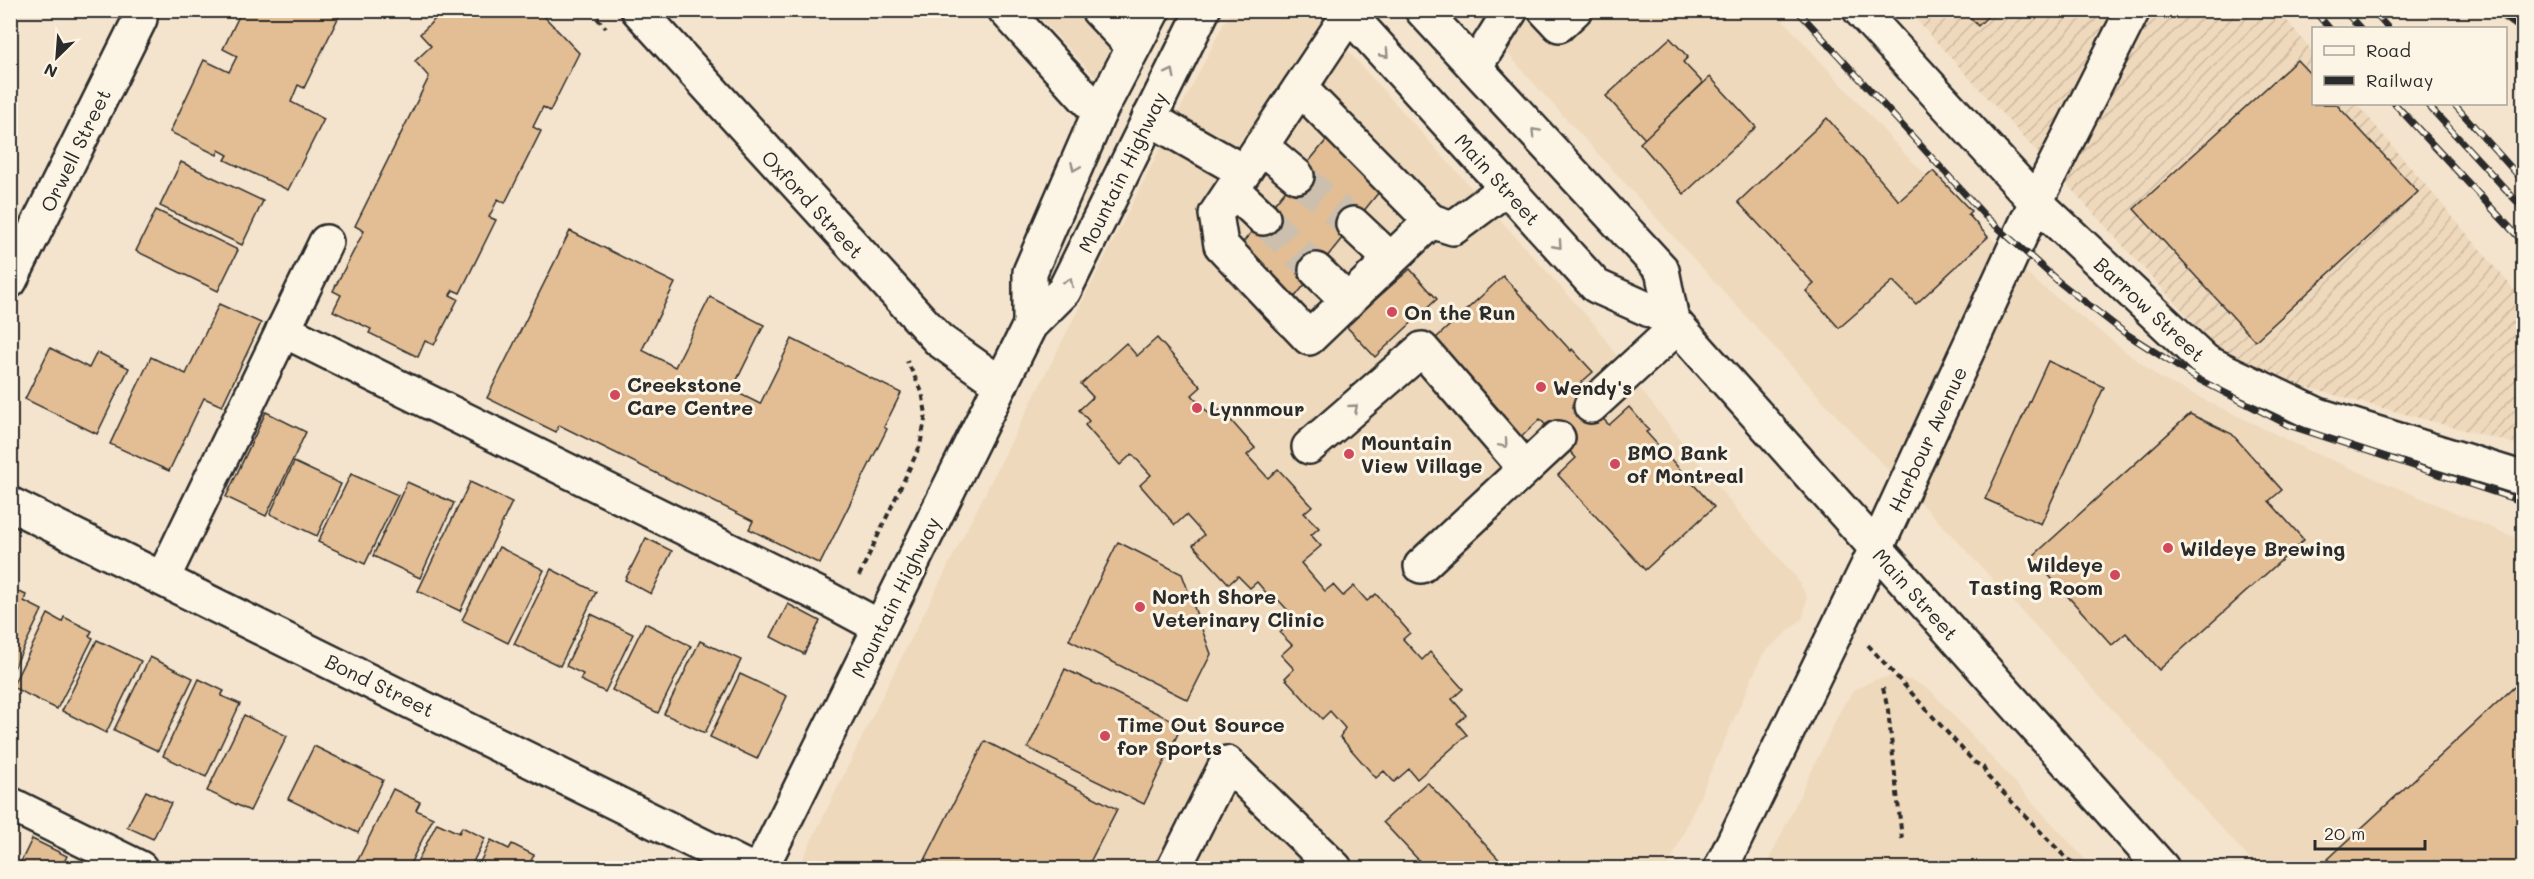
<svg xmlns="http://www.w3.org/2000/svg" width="2534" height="879" font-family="Mali,sans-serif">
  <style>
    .built { fill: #efd9bc }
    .industrial { fill: url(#industrial-furrows) }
    .building { fill: #e3be94; stroke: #2b2b2b; stroke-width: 1.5 }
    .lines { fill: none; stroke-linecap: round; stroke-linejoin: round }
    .minor-tunnel { stroke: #ccbfad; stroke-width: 33; stroke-dasharray: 33 16; stroke-linecap: butt }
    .minor-casing { stroke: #2b2b2b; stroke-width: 38 }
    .major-casing { stroke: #2b2b2b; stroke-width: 38 }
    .path { stroke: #2b2b2b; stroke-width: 4; stroke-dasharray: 6 4.5; stroke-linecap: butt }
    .minor { stroke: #fcf5e5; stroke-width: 33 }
    .major { stroke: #fcf5e5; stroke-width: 33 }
    .rail-casing { stroke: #2b2b2b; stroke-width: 7 }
    .rail { stroke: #fcf5e5; stroke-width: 4.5; stroke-dasharray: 14; stroke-linecap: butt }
    .oneway { stroke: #949088 }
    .poi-dot { fill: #d1495b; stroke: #fcf5e5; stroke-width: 2 }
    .labels { text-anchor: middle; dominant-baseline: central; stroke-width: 6; stroke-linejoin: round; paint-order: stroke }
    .street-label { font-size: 20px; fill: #2b2b2b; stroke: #fcf5e5 }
    .poi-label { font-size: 20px; font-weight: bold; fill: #2b2b2b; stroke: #fcf5e5; text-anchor: start }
  </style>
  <defs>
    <pattern id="industrial-furrows" width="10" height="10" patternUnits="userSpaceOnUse" patternTransform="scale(1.5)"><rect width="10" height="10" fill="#efd9bc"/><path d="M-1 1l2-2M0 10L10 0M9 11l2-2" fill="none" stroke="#cdbaa2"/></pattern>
  </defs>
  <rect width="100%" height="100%" fill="#f4e4cd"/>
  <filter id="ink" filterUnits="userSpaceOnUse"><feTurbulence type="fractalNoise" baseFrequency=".0167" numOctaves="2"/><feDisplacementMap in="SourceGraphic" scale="12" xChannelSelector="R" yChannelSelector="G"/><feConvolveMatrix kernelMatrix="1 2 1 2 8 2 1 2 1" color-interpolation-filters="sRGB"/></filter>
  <g filter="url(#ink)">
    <!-- built -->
    <g class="built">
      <polygon points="1033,11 1141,11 1102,84"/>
      <polygon points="1233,11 1312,11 1595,325 1637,385 1744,519 1796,577 1807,597 1803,618 1763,654 1668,868 798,868 892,676 1226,19"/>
      <polygon points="1471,11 1775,11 1906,155 2035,281 2160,378 2308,450 2523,541 2523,868 2258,868 1950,533 1856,437 1528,77"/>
      <polygon points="1892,676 1914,681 1931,691 2093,868 1765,868 1842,707 1854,690 1874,680"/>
    </g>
    <!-- industrial -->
    <polygon class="industrial" points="1908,11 2279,11 2313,52 2314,104 2357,104 2523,300 2523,446 2235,368"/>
    <!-- building -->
    <g class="building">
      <polygon points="242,10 342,10 304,88 298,85 291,102 324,119 288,190 225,160 228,155 219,150 217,155 170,132 204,60 229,72 237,56 223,49"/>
      <polygon points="444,10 538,10 579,53 550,111 543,107 533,127 541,131 505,203 498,199 489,217 496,220 460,293 453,290 450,295 458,299 434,345 425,341 418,357 369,333 371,329 333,311 341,295 333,291 364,231 355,226 429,77 415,61 431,46 420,34"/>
      <polygon points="1964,10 1994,10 1978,26"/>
      <polygon points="1670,38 1688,57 1683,62 1703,83 1645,139 1606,96"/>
      <polygon points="2297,60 2314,78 2314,104 2336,104 2418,192 2255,341 2134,209"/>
      <polygon points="1710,77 1756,127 1684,194 1640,143"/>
      <polygon points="1827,118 1899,201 1933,171 1971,211 1968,214 1988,237 1916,304 1893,281 1839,328 1806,291 1814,284 1738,202"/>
      <polygon points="1333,132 1383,187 1290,303 1240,246"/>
      <polygon points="181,162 263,201 242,245 160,206"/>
      <polygon points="156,210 238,250 218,291 136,251"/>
      <polygon points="570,231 675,283 642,350 675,367 710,297 764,325 732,390 760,404 792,339 901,393 884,427 887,429 820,564 749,529 753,521 559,425 556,432 487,398"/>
      <polygon points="1410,269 1437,299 1375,357 1346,326"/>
      <polygon points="1503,276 1571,351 1572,349 1593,372 1575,388 1591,406 1609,425 1629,407 1649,430 1646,432 1714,507 1645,570 1558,475 1576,458 1540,419 1519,439 1499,418 1503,414 1435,339"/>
      <polygon points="219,304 261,323 222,406 204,398 169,471 110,444 151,357 186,374"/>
      <polygon points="1157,338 1201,387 1192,395 1212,417 1221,409 1255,448 1247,455 1268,478 1278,469 1312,506 1304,513 1319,528 1311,535 1321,546 1301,563 1325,591 1333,585 1343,596 1354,586 1367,601 1376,594 1410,633 1403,639 1422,660 1430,652 1463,689 1452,699 1466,715 1457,723 1467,735 1417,779 1409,769 1394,782 1384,771 1376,778 1340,737 1345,728 1330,711 1322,719 1285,678 1294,669 1281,655 1292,645 1280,633 1295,618 1271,592 1268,595 1257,582 1250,588 1238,576 1229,584 1193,545 1204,535 1186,515 1175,525 1140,485 1151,475 1132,454 1120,465 1085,425 1089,421 1079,410 1093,397 1081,384 1126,343 1137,356"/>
      <polygon points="50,348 89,368 97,352 129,368 97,434 25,399"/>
      <polygon points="2048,361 2104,387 2041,524 1985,499"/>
      <polygon points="266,412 306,432 266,516 226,497"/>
      <polygon points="2190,414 2232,434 2282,490 2269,501 2304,540 2159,670 2126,633 2112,645 2032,557"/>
      <polygon points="294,462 341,484 317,536 270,514"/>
      <polygon points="351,474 398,495 365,564 318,542"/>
      <polygon points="407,482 454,503 420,578 373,556"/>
      <polygon points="470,482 512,502 460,611 418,591"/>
      <polygon points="646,538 672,551 651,594 625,580"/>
      <polygon points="1118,542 1182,574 1211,654 1188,700 1069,640"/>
      <polygon points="499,547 544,570 508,643 462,620"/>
      <polygon points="551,569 596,592 560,666 514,644"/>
      <polygon points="10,588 26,595 24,601 42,610 10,676"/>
      <polygon points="788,604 820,621 804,654 771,637"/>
      <polygon points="48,614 62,622 64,617 92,631 89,636 93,638 57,709 12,687"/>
      <polygon points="591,614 633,634 605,692 580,680 583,674 566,666"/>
      <polygon points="645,623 691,646 658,713 612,690"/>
      <polygon points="97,640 141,661 106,733 62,711"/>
      <polygon points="700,641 741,660 705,733 664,714"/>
      <polygon points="150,657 193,678 158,751 114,730"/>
      <polygon points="1065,669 1182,725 1144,804 1028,748"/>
      <polygon points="740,674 787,696 757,759 710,737"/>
      <polygon points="2524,678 2524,868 2337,868 2328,859"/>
      <polygon points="199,679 224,691 221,696 240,704 206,777 163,756"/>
      <polygon points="244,715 287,736 250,811 207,791"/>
      <polygon points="985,741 1117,809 1087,868 921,868"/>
      <polygon points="314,746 383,780 358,833 288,799"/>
      <polygon points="1427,782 1507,868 1426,868 1383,822"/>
      <polygon points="393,789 420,802 416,810 433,818 408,868 354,868"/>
      <polygon points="146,791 171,803 153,839 127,827"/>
      <polygon points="437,823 459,833 462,827 485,838 470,868 414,868"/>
      <polygon points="32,839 67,856 61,868 18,868"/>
      <polygon points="491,840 509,849 512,844 534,855 527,868 477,868"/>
    </g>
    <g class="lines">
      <!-- minor-tunnel -->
      <g class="minor-tunnel">
        <polyline points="1297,176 1353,224"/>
        <polyline points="1263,218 1316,270"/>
      </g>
      <!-- minor casing -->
      <g class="minor-casing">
        <g id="minor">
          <polyline points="638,10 939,340 1001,384"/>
          <polyline points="1005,10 1099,113"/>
          <polyline points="1098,10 1133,47"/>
          <polyline points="1545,10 1559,25 1575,10"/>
          <polyline points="1860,10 2036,202 2206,362 2318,415 2524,479"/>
          <polyline points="1475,67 1511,10"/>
          <polyline points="1149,118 1244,172 1349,14"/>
          <polyline points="1261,146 1297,176"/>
          <polyline points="1244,172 1216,214 1221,245 1309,338 1431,221 1300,88"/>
          <polyline points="1233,190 1263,218"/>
          <polyline points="1431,221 1453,228 1507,188"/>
          <polyline points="1353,224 1390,259"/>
          <polyline points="1316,270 1348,301"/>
          <polyline points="10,281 140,19"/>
          <polyline points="1030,325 1030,272 1099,113 1153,10"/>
          <polyline points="283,330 826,598 880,627"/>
          <polyline points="1591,406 1677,327"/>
          <polyline points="1309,447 1422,349 1525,468"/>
          <polyline points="10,504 748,868"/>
          <polyline points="1421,566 1558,438"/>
          <polyline points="163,578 326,242"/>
          <polyline points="10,804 140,868"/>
          <polyline points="761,868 1030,325 1064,291 1203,10"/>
          <polyline points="1174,868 1227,763 1335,868"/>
          <polyline points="1721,868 1876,549 2036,202 2133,10"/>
        </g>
      </g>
      <!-- major casing -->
      <g class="major-casing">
        <g id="major">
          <polyline points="1345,10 1596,286 1672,320 2162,868"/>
          <polyline points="1422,10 1662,270 1672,320"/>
        </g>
      </g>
      <!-- path -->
      <g class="path">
        <polyline points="590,10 606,28"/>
        <polyline points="859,576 920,446 926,414 922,392 907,361"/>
        <polyline points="1868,645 1974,762 1983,767 1988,777 2067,859 2082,868"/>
        <polyline points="1883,688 1888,710 1902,839"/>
      </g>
      <!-- minor -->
      <use href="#minor" class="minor"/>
      <!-- major -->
      <use href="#major" class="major"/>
      <!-- rail casing -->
      <g class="rail-casing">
        <g id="rail">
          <polyline points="1797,10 1985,216 2059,282 2125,333 2196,378 2288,425 2524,502"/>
          <polyline points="2314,10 2329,28"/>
          <polyline points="2344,10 2360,28"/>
          <polyline points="2372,10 2388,28"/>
          <polyline points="2495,10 2524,31"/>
          <polyline points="2395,104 2524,243"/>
          <polyline points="2427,104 2524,209"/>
          <polyline points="2454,104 2524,182"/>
        </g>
      </g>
      <!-- rail -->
      <use href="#rail" class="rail"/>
    </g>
    <!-- one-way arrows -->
    <defs><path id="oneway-chevron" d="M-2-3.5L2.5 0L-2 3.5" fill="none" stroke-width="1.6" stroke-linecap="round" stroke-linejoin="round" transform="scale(1.5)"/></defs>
    <g class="oneway">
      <use href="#oneway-chevron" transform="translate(1385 54) rotate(48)"/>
      <use href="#oneway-chevron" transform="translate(1171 73) rotate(-63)"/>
      <use href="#oneway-chevron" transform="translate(1535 132) rotate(-133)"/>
      <use href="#oneway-chevron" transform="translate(1075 167) rotate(113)"/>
      <use href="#oneway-chevron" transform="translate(1558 245) rotate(48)"/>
      <use href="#oneway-chevron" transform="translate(1069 282) rotate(-65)"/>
      <use href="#oneway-chevron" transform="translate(1354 408) rotate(-41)"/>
      <use href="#oneway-chevron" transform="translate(1504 444) rotate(49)"/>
    </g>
  </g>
  <!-- markers -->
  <g class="poi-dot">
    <circle cx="1392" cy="312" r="6"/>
    <circle cx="1541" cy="387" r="6"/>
    <circle cx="615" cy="395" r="6"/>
    <circle cx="1197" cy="408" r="6"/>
    <circle cx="1349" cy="454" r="6"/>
    <circle cx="1615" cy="464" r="6"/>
    <circle cx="2168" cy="548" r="6"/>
    <circle cx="2115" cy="575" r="6"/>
    <circle cx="1140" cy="607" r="6"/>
    <circle cx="1105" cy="736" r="6"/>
  </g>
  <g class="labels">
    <!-- street labels -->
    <g class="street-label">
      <text transform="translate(75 150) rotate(-64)">Orwell Street</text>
      <text transform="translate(1122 172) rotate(-64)">Mountain Highway</text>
      <text transform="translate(1498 179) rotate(48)">Main Street</text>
      <text transform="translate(813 204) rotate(47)">Oxford Street</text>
      <text transform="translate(2150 309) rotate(43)">Barrow Street</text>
      <text transform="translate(1927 439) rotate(-65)">Harbour Avenue</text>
      <text transform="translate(1916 594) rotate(48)">Main Street</text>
      <text transform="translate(895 597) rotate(-64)">Mountain Highway</text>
      <text transform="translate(380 685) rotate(26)">Bond Street</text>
    </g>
    <!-- poi labels -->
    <g class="poi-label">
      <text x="1404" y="312">On the Run</text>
      <text x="627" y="384">Creekstone<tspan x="627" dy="23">Care Centre</tspan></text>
      <text x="1553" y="387">Wendy's</text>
      <text x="1209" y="408">Lynnmour</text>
      <text x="1361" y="442">Mountain<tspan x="1361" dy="23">View Village</tspan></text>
      <text x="1627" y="452">BMO Bank<tspan x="1627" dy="23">of Montreal</tspan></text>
      <text x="2180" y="548">Wildeye Brewing</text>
      <text x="2103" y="564" text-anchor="end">Wildeye<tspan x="2103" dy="23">Tasting Room</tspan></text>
      <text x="1152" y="596">North Shore<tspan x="1152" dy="23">Veterinary Clinic</tspan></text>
      <text x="1117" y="724">Time Out Source<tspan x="1117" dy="23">for Sports</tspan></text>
    </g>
  </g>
  <!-- margin -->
  <rect width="2534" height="879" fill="none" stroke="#fcf5e5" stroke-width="36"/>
  <rect x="18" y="18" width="2498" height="843" fill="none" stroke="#2b2b2b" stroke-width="2" filter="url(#ink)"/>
  <!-- legend -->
  <rect x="2312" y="27" width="195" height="78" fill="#fcf5e5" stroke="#a8a49b" stroke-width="1.5"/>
  <rect x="2324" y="46" width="30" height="9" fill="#fcf5e5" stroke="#a8a49b" stroke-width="1.5"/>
  <text x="2366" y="57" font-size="18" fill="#2b2b2b">Road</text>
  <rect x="2324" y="76" width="30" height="9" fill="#2b2b2b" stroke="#a8a49b" stroke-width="1.5"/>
  <text x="2366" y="87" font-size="18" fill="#2b2b2b">Railway</text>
  <!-- north arrow -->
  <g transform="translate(57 57) rotate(205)" stroke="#fcf5e5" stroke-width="4.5" paint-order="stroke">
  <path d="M0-4.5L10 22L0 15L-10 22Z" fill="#2b2b2b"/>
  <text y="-9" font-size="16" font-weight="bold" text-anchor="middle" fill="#2b2b2b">N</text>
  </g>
  <!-- scale -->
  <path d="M2315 840v9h110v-9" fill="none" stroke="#2b2b2b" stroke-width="3"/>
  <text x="2324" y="840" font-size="18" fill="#2b2b2b" stroke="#fcf5e5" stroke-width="4.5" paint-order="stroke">20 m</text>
</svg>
